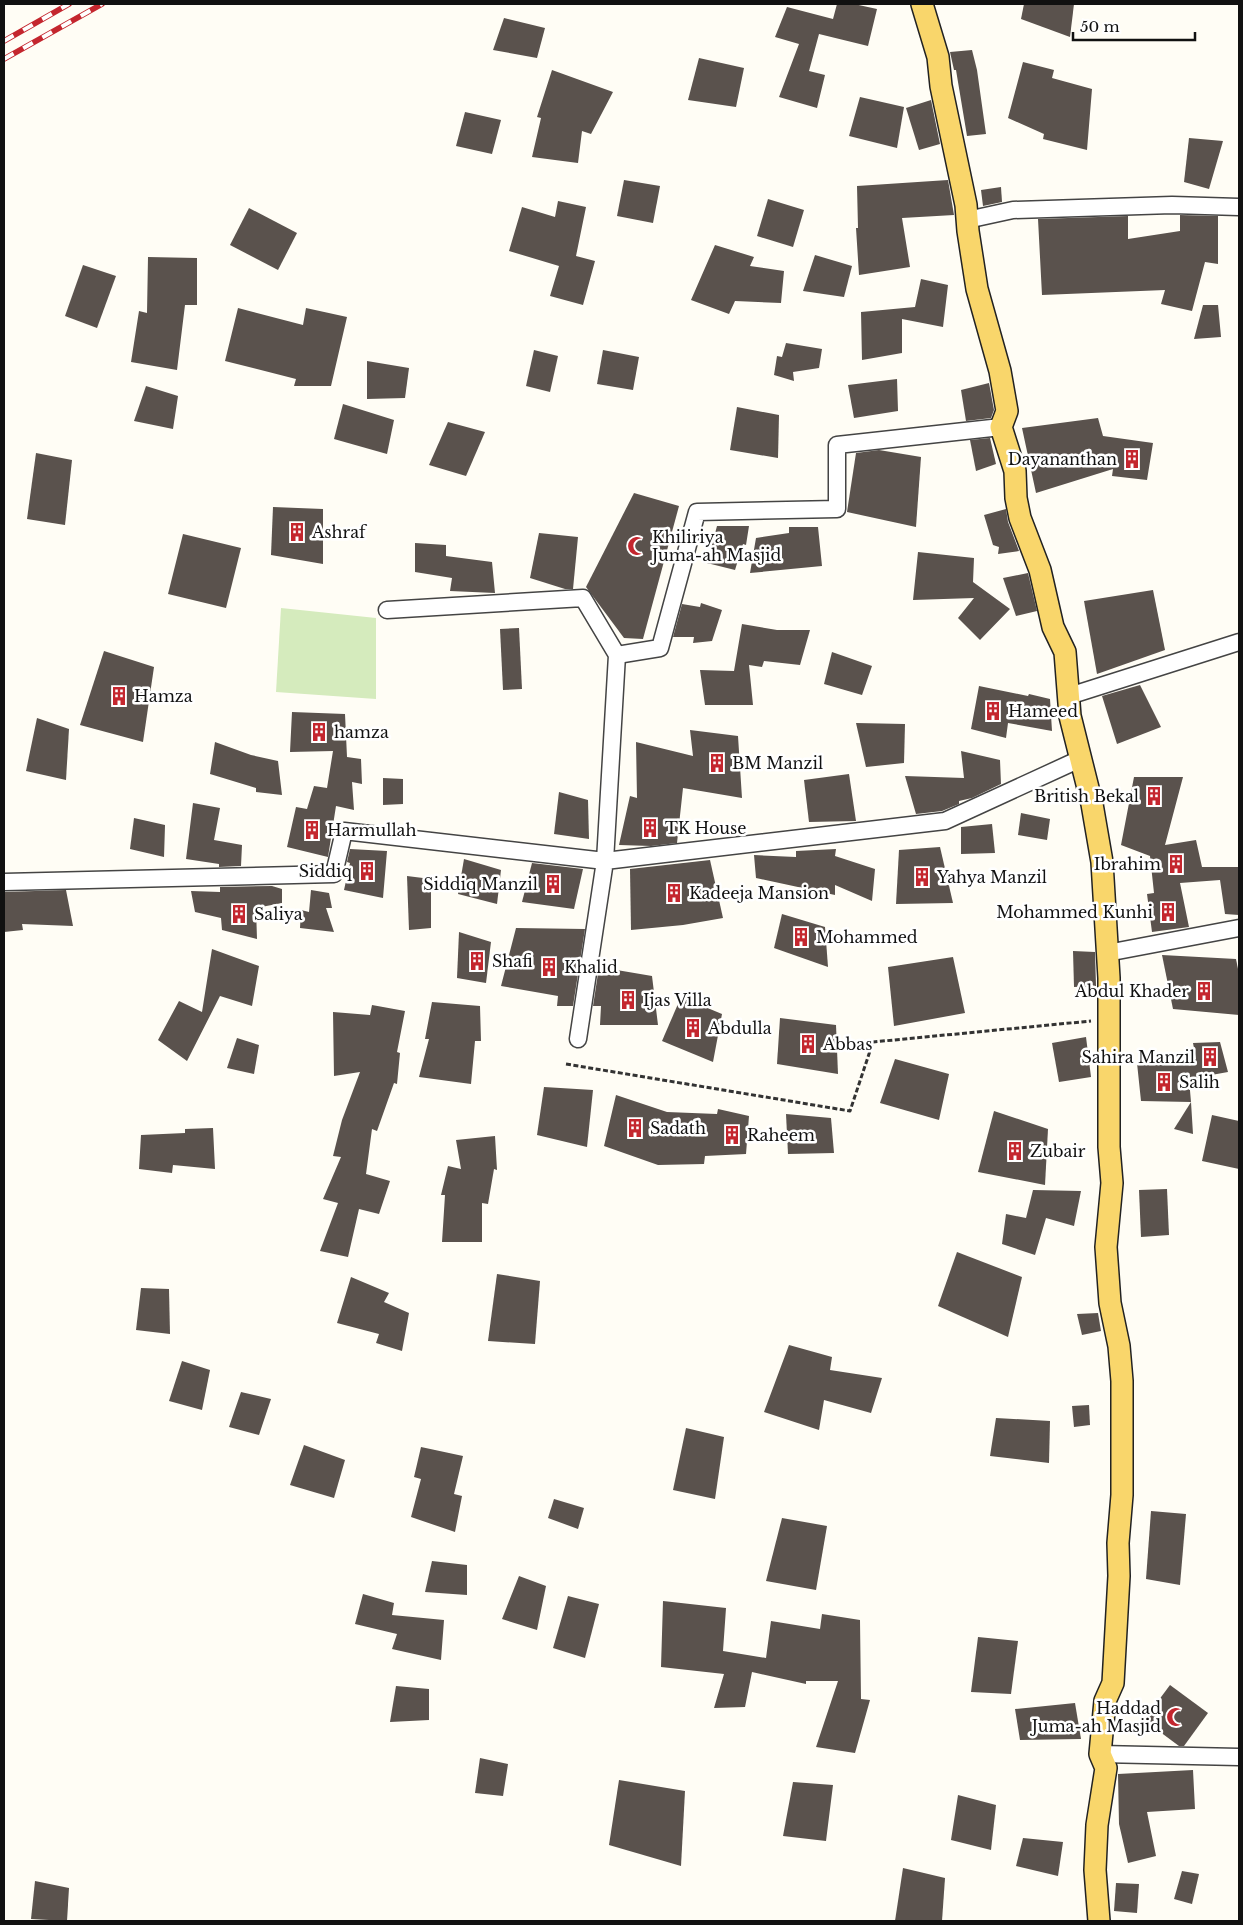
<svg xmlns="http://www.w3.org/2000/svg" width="1243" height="1925" font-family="'Libre Baskerville',serif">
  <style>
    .green { fill: #d5ebbd }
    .building { fill: #5a524d }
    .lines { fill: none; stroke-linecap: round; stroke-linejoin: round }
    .minor-casing { stroke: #444; stroke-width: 19 }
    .major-casing { stroke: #222; stroke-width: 24 }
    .path { stroke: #333; stroke-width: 3; stroke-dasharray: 5 2.5; stroke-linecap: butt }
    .minor { stroke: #fff; stroke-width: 16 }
    .major { stroke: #f9d66b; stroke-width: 21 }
    .rail-casing { stroke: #c4262e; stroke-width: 5.5 }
    .rail { stroke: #fff; stroke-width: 4; stroke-dasharray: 11; stroke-linecap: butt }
    .labels { text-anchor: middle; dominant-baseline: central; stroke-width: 5; stroke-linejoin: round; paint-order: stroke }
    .poi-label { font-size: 16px; fill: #111; stroke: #fff; text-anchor: start }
  </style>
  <rect width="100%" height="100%" fill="#fffdf5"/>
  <!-- green -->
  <polygon class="green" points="281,608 376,618 376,699 276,692"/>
  <!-- building -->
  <g class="building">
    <polygon points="837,4 854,4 877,9 868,46 819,34 809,71 825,75 817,108 779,97 799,44 775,37 787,7 833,19"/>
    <polygon points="1024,4 1074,4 1070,37 1021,19"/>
    <polygon points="504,18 545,28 537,58 493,50"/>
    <polygon points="972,50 977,70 986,134 967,136 956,70 954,70 950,52"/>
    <polygon points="699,58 744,68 736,107 688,100"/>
    <polygon points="1023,62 1054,70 1052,78 1092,89 1087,150 1043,139 1044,134 1008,118"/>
    <polygon points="552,70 613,92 591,134 582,131 578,163 532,157 541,118 537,117"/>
    <polygon points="860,97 904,107 897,148 849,136"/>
    <polygon points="931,100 940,144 919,150 906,108"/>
    <polygon points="465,112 501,120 492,154 456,146"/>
    <polygon points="1189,138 1223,141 1209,189 1184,182"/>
    <polygon points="624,180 660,186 653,223 617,216"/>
    <polygon points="948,180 954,215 902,218 910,267 859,275 856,228 858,228 857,186"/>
    <polygon points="1001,187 1002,202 983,206 981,190"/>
    <polygon points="768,199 804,210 793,247 757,236"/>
    <polygon points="558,201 586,207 576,256 595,261 583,305 550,296 559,266 509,251 522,207 555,217"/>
    <polygon points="249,208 297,233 278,270 230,245"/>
    <polygon points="1180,215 1218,216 1218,264 1205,262 1192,311 1161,304 1165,290 1042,295 1038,219 1128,216 1128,239 1180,231"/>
    <polygon points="715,245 754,257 750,266 784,271 781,303 735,301 729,314 691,300"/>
    <polygon points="815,255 852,266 844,297 803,291"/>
    <polygon points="148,257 197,258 197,305 185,305 177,370 131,362 139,311 147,313"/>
    <polygon points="83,265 116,276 97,328 65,316"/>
    <polygon points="921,279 948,285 943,327 902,319 902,353 862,360 861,312 915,307"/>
    <polygon points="1203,305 1218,305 1221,337 1194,339"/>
    <polygon points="238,308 303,325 306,308 347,317 331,386 294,386 296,379 225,361"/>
    <polygon points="786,343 822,349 819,368 793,372 794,381 774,375 777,356 782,357"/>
    <polygon points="534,350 558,356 550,392 526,386"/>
    <polygon points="603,350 639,357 633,390 597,384"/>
    <polygon points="367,361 409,368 405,398 367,399"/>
    <polygon points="897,379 898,411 854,418 848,385"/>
    <polygon points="989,383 994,410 991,418 966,421 961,390"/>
    <polygon points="146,386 178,396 173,429 134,421"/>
    <polygon points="343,404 394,420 387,454 334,439"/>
    <polygon points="737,407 779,415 778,458 730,450"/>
    <polygon points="1098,418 1103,436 1153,443 1147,480 1112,476 1113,469 1036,493 1022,428"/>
    <polygon points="448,422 485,432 466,476 429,465"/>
    <polygon points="990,438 996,464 976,471 970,440"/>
    <polygon points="879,450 921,457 916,527 847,512 856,453"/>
    <polygon points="36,453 72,460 65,525 27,519"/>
    <polygon points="634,493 679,506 643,639 624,638 586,587"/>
    <polygon points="273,507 323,509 323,564 271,555"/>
    <polygon points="1006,509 1008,522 1019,551 998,554 999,547 993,545 984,515"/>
    <polygon points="717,526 749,526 746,545 743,544 735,570 707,563"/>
    <polygon points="789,527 818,527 822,566 750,573 756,538 789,533"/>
    <polygon points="539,533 578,537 573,589 565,589 530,578"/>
    <polygon points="183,534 241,548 226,608 168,594"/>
    <polygon points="415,543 446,545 446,556 492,562 495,593 450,591 452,578 415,572"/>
    <polygon points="918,552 974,558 973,582 1010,609 980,640 958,618 974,598 913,600"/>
    <polygon points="1028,573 1037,611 1016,616 1003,578"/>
    <polygon points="1153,590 1165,650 1097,674 1084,601"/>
    <polygon points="701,603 722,610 712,641 693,643 694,637 673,637 682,604 700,607"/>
    <polygon points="742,624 777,630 810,630 800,665 764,661 762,667 749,665 753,705 705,705 700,670 734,671"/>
    <polygon points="519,628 522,689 503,690 500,629"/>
    <polygon points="104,651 154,667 143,742 80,725"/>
    <polygon points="832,652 872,666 862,695 824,684"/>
    <polygon points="1140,685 1161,727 1117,744 1102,696"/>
    <polygon points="979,686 1028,696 1029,694 1050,699 1052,731 1008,723 1006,738 971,729"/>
    <polygon points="292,712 345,714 347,757 361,759 362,784 352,782 354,810 336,806 328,857 287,847 296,807 307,809 314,786 327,788 333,751 290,752"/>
    <polygon points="37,718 69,729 66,780 26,771"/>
    <polygon points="856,723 905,724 904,763 866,767"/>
    <polygon points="690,730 738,736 742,798 683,788 677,843 651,846 619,845 630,796 637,798 636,742 693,756"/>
    <polygon points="215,742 251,755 278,761 282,795 256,792 256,788 210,774"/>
    <polygon points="961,751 1000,760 1001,784 972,798 959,801 959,804 942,811 916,814 905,776 964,778"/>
    <polygon points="849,774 856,821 809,822 804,780"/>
    <polygon points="1134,777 1183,777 1165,845 1196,840 1202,867 1239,867 1239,915 1225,914 1220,880 1180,883 1189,927 1152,932 1147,894 1154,893 1150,856 1121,845"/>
    <polygon points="383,778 403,779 403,804 383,805"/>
    <polygon points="559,792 588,800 589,839 554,834"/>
    <polygon points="193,803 220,808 214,840 242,845 241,866 219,867 219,864 186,859"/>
    <polygon points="1021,813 1050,819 1047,840 1018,835"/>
    <polygon points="134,818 165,825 164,857 130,849"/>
    <polygon points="992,824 995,853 961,854 961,827"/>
    <polygon points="940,847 953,903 896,904 899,850"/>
    <polygon points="350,849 387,851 383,898 344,890 350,863 347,862"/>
    <polygon points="836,849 835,856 875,869 872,901 835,885 835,895 756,878 754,855 796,857 796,851"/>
    <polygon points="464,859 501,870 497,904 458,894"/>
    <polygon points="710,860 723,918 683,925 631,930 630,869"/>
    <polygon points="532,863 583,869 574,909 522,902"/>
    <polygon points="407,876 431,879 431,928 409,930"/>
    <polygon points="272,886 282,889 282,903 256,908 257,939 222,930 221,918 195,912 191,891 220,892 220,887"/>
    <polygon points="66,890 73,926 22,924 23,930 4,932 4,892"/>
    <polygon points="311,890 329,893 332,908 326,908 334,932 300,928 301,910 309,912"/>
    <polygon points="782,914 825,927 828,967 774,948"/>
    <polygon points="516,928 585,929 573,1006 557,1006 558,996 501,986"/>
    <polygon points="459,932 491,942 486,983 457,978"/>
    <polygon points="212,949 259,966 252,1006 220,996 187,1061 158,1040 179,1001 202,1012"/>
    <polygon points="1073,951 1095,952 1096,986 1074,987"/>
    <polygon points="1162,955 1236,959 1239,974 1239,1015 1173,1009"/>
    <polygon points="953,957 965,1013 894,1026 888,967"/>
    <polygon points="599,967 652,976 658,1025 600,1025 601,1006 593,1006"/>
    <polygon points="681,997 722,1014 713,1062 662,1041"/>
    <polygon points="432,1002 480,1006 481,1041 475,1041 471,1084 419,1077 429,1039 425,1039"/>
    <polygon points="372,1005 405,1011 397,1052 400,1053 397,1084 394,1083 377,1131 372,1129 366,1174 390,1181 379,1214 359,1209 348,1257 320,1251 338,1203 323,1199 341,1157 333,1156 342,1120 360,1072 334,1076 333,1012 370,1015"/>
    <polygon points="780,1018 836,1025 838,1074 777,1064"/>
    <polygon points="1086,1037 1091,1077 1059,1082 1052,1043"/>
    <polygon points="237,1038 259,1045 254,1074 227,1068"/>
    <polygon points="1220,1042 1228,1072 1189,1079 1191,1102 1141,1101 1137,1063 1196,1059 1193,1043"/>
    <polygon points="895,1059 949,1074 939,1120 880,1103"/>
    <polygon points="544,1087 593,1090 587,1147 537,1135"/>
    <polygon points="616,1095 667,1112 717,1114 718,1109 749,1116 746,1154 705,1156 704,1164 658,1165 604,1146"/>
    <polygon points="1191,1102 1193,1134 1174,1129"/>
    <polygon points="994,1111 1048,1129 1045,1185 978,1172"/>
    <polygon points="786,1114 831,1118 834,1153 788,1154"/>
    <polygon points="1212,1115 1239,1121 1239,1169 1202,1161"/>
    <polygon points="213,1128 215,1169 173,1165 172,1173 139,1169 141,1135 185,1133 185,1129"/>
    <polygon points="495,1136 497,1170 494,1169 488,1204 482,1203 482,1242 442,1242 445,1195 441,1195 448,1166 461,1169 456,1140"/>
    <polygon points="1167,1189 1169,1235 1141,1237 1139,1190"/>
    <polygon points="1033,1190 1081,1191 1074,1226 1046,1218 1035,1255 1002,1244 1006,1214 1026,1218"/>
    <polygon points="957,1252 1022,1277 1008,1337 938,1306"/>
    <polygon points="497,1274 540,1281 535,1344 488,1341"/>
    <polygon points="351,1277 389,1293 384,1302 409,1313 402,1351 376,1343 379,1334 337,1323"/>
    <polygon points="141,1288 169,1289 170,1334 136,1330"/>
    <polygon points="1098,1313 1101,1331 1082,1335 1077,1314"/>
    <polygon points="789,1345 832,1357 830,1370 882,1378 871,1413 824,1400 819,1430 764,1412"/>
    <polygon points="182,1361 210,1370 202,1410 169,1401"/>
    <polygon points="241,1392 271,1399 259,1435 229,1427"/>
    <polygon points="1089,1405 1090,1425 1074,1427 1072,1406"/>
    <polygon points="996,1418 1050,1421 1049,1463 990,1456"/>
    <polygon points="686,1428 724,1437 715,1499 673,1490"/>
    <polygon points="304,1445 345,1460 334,1498 290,1485"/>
    <polygon points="421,1447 463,1456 454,1494 462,1496 455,1532 411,1517 421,1479 414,1477"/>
    <polygon points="554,1499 584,1508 578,1529 548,1518"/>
    <polygon points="1151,1511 1186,1514 1180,1585 1146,1579"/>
    <polygon points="782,1518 827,1526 816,1590 766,1581"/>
    <polygon points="432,1561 467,1565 467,1595 425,1592"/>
    <polygon points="519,1576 546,1586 537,1630 502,1619"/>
    <polygon points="363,1594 394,1603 392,1615 444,1620 441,1660 392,1649 397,1634 355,1624"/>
    <polygon points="568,1596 599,1604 585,1658 553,1648"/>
    <polygon points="663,1601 726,1608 723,1651 766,1658 771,1621 820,1629 822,1614 860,1620 861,1699 870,1700 855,1753 816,1747 838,1681 806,1681 806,1684 752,1672 745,1707 714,1708 724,1674 661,1667"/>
    <polygon points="978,1637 1018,1641 1011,1694 971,1692"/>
    <polygon points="1170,1685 1208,1713 1184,1746 1179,1746 1144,1720"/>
    <polygon points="396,1686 429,1689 429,1720 390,1722"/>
    <polygon points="1075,1703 1081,1739 1020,1740 1015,1709"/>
    <polygon points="480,1758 508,1764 503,1796 475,1793"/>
    <polygon points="1193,1770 1195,1809 1147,1812 1156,1856 1128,1863 1119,1824 1118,1774"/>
    <polygon points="619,1780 685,1791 681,1866 609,1845"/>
    <polygon points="793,1782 833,1785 826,1841 783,1836"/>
    <polygon points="958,1795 996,1805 991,1850 951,1840"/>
    <polygon points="1023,1838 1063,1842 1058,1876 1016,1866"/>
    <polygon points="903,1868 945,1878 942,1921 895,1921"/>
    <polygon points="1182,1871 1199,1874 1192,1904 1174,1899"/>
    <polygon points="35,1881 69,1888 67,1921 31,1919"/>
    <polygon points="1116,1883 1139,1884 1137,1913 1114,1911"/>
  </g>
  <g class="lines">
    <!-- minor casing -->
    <g class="minor-casing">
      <g id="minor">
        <polyline points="967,220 1013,210 1172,205 1239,207"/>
        <polyline points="617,655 660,648 697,512 837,509 837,445 1001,427"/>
        <polyline points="1069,696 1239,642"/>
        <polyline points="4,882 334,874 344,831 605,861 617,655 583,598 387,610"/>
        <polyline points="1107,953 1239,928"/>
        <polyline points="578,1039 605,861 945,821 1080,759"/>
        <polyline points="1100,1754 1239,1757"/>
      </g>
    </g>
    <!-- major casing -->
    <g class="major-casing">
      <polyline id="major" points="922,4 938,57 941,86 966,205 968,231 977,289 1000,371 1007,411 1001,427 1015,471 1016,498 1020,518 1040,570 1053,627 1065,652 1070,716 1092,804 1102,862 1109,978 1109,1147 1112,1183 1106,1247 1110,1303 1119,1346 1122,1381 1122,1495 1118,1543 1119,1576 1113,1683 1105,1701 1100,1754 1106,1768 1097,1825 1095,1870 1099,1921"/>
    </g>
    <!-- path -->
    <polyline class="path" points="566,1064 850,1111 873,1042 1091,1021"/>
    <!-- minor -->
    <use href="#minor" class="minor"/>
    <!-- major -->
    <use href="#major" class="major"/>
    <!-- rail casing -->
    <g class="rail-casing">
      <g id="rail">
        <polyline points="4,41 69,4"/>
        <polyline points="4,59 102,4"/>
      </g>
    </g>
    <!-- rail -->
    <use href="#rail" class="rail"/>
  </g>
  <!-- icons -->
  <defs>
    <g id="building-bare" transform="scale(1.5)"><path d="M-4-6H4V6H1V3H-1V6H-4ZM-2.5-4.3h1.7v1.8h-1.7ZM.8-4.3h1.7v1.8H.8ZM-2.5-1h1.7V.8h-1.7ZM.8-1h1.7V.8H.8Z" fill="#c4262e" stroke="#fff" stroke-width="2.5" paint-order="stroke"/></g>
    <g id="mosque-bare" transform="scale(1.5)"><path d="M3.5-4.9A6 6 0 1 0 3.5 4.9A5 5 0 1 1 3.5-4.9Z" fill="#c4262e" stroke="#fff" stroke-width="2.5" paint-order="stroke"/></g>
  </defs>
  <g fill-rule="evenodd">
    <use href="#building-bare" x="1132" y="459"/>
    <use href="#building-bare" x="297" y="532"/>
    <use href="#mosque-bare" x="637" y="546"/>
    <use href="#building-bare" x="119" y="696"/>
    <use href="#building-bare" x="993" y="711"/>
    <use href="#building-bare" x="319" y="732"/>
    <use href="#building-bare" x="717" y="763"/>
    <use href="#building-bare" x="1154" y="796"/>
    <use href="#building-bare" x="650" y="828"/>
    <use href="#building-bare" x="312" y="830"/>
    <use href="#building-bare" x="1176" y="864"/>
    <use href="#building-bare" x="367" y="871"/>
    <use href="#building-bare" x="922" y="877"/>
    <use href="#building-bare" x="553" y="884"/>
    <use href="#building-bare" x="674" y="893"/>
    <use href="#building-bare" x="1168" y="912"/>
    <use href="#building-bare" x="239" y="914"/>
    <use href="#building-bare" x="801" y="937"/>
    <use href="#building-bare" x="477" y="961"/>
    <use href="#building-bare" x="549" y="967"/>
    <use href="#building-bare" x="1204" y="991"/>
    <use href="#building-bare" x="628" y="1000"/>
    <use href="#building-bare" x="693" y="1028"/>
    <use href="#building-bare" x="808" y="1044"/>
    <use href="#building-bare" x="1210" y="1057"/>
    <use href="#building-bare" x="1164" y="1082"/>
    <use href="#building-bare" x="635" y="1128"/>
    <use href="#building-bare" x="732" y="1135"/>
    <use href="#building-bare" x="1015" y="1151"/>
    <use href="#mosque-bare" x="1176" y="1717"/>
  </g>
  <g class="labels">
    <!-- poi labels -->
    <g class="poi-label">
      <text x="1117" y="459" text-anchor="end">Dayananthan</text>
      <text x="312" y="532">Ashraf</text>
      <text x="652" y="537">Khiliriya<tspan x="652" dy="18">Juma-ah Masjid</tspan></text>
      <text x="134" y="696">Hamza</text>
      <text x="1008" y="711">Hameed</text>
      <text x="334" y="732">hamza</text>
      <text x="732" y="763">BM Manzil</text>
      <text x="1139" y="796" text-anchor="end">British Bekal</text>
      <text x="665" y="828">TK House</text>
      <text x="327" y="830">Harmullah</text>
      <text x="1161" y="864" text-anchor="end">Ibrahim</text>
      <text x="352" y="871" text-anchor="end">Siddiq</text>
      <text x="937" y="877">Yahya Manzil</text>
      <text x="538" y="884" text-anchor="end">Siddiq Manzil</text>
      <text x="689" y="893">Kadeeja Mansion</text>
      <text x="1153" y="912" text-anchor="end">Mohammed Kunhi</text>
      <text x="254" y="914">Saliya</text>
      <text x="816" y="937">Mohammed</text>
      <text x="492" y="961">Shafi</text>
      <text x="564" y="967">Khalid</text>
      <text x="1189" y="991" text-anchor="end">Abdul Khader</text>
      <text x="643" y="1000">Ijas Villa</text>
      <text x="708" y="1028">Abdulla</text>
      <text x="823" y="1044">Abbas</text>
      <text x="1195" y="1057" text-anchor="end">Sahira Manzil</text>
      <text x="1179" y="1082">Salih</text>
      <text x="650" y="1128">Sadath</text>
      <text x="747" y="1135">Raheem</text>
      <text x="1030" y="1151">Zubair</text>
      <text x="1161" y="1708" text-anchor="end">Haddad<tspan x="1161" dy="18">Juma-ah Masjid</tspan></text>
    </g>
  </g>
  <!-- border -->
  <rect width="1243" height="1925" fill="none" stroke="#111111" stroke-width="10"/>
  <!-- scale -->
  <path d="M1073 32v8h122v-8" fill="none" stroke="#111111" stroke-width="2.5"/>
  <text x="1080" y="32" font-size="15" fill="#111111" stroke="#ffffff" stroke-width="4" paint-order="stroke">50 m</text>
</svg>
